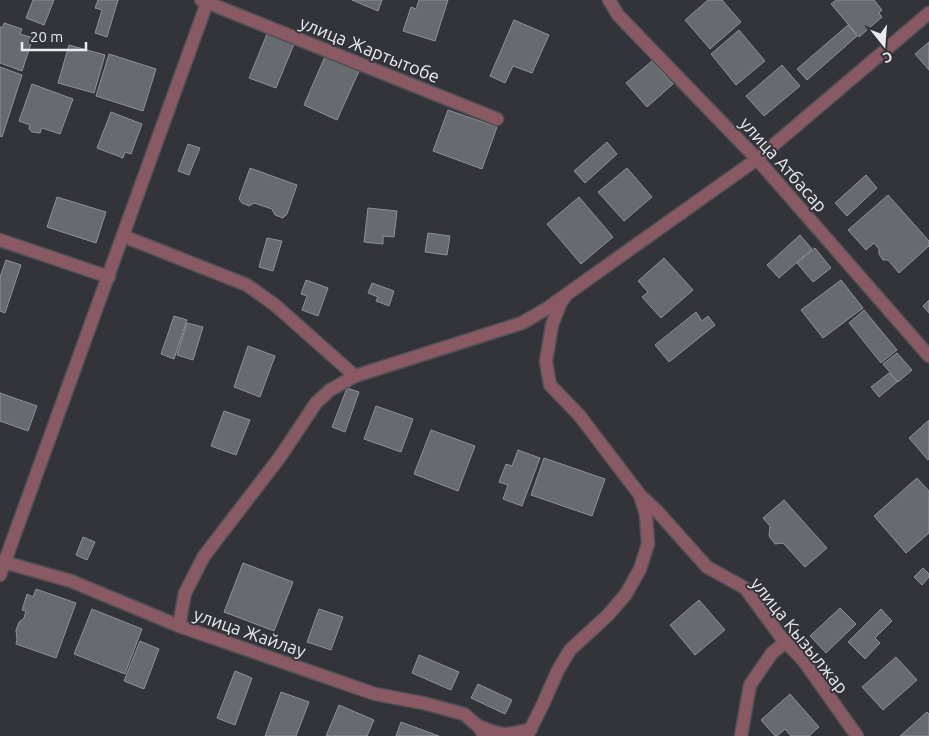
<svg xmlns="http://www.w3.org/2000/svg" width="929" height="736" font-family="Ubuntu,sans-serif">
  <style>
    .building { fill: #676a6f; stroke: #8e9197 }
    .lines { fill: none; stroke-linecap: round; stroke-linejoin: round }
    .minor-casing { stroke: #4f5156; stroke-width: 15 }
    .minor { stroke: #895964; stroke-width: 12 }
    .labels { text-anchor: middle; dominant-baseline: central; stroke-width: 4; stroke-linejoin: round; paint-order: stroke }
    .street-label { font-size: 18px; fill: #eaebee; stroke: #323439 }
  </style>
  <rect width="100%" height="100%" fill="#323439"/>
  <!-- building -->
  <g class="building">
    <polygon points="33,0 54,0 44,25 26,18"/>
    <polygon points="98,0 118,0 107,37 95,33 102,10 95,8"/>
    <polygon points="352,0 382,0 378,11"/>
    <polygon points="419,0 448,0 435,41 403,31 411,7 416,9"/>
    <polygon points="708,0 722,0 741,22 710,49 685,20"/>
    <polygon points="836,0 874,0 882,10 879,13 882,17 859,37 831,4"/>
    <polygon points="514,20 549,35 532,73 513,66 505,83 490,76"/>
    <polygon points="4,23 22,29 20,34 33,38 22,71 0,63 0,27 3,27"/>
    <polygon points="848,25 857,36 807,80 797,69"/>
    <polygon points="739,30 765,61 736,85 711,54"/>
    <polygon points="267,34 294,44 276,88 249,78"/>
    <polygon points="929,42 929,70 915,54"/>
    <polygon points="69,45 105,55 94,93 58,83"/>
    <polygon points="109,54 156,69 143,111 96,96"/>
    <polygon points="326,54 360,69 337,120 304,105"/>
    <polygon points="652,61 673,84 647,107 626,83"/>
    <polygon points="782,65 800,86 764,116 746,96"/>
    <polygon points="0,67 22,75 2,137 0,136"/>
    <polygon points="32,84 73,99 60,134 42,128 40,133 32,132 29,129 30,125 19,121"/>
    <polygon points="448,110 497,127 482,169 433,151"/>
    <polygon points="111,112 142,124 131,154 125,152 123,158 97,148"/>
    <polygon points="607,142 617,154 585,183 574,171"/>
    <polygon points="188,144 200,148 189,175 178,171"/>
    <polygon points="250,168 297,185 287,214 283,218 275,215 272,209 254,203 249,206 242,203 239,199"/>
    <polygon points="627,168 652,197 624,221 598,192"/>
    <polygon points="866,175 877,188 847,216 835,203"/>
    <polygon points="888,195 929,241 929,246 899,273 888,260 883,260 879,254 879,249 874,243 866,250 848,230"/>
    <polygon points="57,197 106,212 96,243 47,227"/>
    <polygon points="579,197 613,237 581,264 547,224"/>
    <polygon points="368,208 397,211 394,237 383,236 383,244 364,242"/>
    <polygon points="428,233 450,236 447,255 425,252"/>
    <polygon points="800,235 812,249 779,278 767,265"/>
    <polygon points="267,238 282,241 273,271 259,267"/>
    <polygon points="815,248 831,268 813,282 797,263"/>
    <polygon points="664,258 693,290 661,318 642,297 648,292 638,281"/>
    <polygon points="6,260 21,265 5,313 0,311 0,277"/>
    <polygon points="306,280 328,288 318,316 302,310 307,296 301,294"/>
    <polygon points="841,280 863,308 823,338 801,310"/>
    <polygon points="372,283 394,291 389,306 376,301 378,297 368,293"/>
    <polygon points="929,300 929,313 923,306"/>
    <polygon points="864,310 897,350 881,363 849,323"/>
    <polygon points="696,312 702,321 708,316 715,325 669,362 655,345"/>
    <polygon points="174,316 187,320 174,359 161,354"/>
    <polygon points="187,323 203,327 193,360 177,355"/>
    <polygon points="248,346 275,356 260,397 234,387"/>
    <polygon points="897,353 912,370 898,382 883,364"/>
    <polygon points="889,373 897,382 879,397 871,387"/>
    <polygon points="347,388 359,392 345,432 332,427"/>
    <polygon points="0,393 37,406 28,431 0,421"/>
    <polygon points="376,406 413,419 401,452 364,439"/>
    <polygon points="224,411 250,420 236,455 211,446"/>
    <polygon points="929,420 929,459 928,460 909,438"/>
    <polygon points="431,430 475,446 458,491 414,474"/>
    <polygon points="518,450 540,458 522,506 503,499 508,485 499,482 506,464 512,466"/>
    <polygon points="544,458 605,479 592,516 531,495"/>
    <polygon points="917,478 929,491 929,533 906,553 874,516"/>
    <polygon points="784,500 827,548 805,567 783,543 775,544 769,536 770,526 763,518"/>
    <polygon points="83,537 95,542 87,560 76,555"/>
    <polygon points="243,563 293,582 274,631 224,612"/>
    <polygon points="923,568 929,574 929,577 922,585 914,577"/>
    <polygon points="36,589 76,603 56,658 16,644 17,639 16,630 19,622 24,618 26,611 22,610 27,594 33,597"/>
    <polygon points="699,600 725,630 695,655 670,625"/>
    <polygon points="840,608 856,624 826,653 810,636"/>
    <polygon points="92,609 142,629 125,674 74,654"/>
    <polygon points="319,609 343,617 331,650 307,642"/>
    <polygon points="881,609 892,621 875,638 880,643 865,659 848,642"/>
    <polygon points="140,641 159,649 144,689 124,681"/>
    <polygon points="419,655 459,672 451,690 412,673"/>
    <polygon points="896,657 917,680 883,710 862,687"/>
    <polygon points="235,671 252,678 235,725 217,718"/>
    <polygon points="478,684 512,700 505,714 471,698"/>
    <polygon points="281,692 309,702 296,736 265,736"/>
    <polygon points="790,694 819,727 809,736 791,736 785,729 777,736 775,736 761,720"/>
    <polygon points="339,705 374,720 367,736 326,736"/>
    <polygon points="927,712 929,714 929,736 900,736"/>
    <polygon points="401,722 439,736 396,736"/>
  </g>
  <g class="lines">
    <!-- minor casing -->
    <g class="minor-casing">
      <g id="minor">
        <polyline points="201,0 497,119"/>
        <polyline points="609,0 618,15 757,159 929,356"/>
        <polyline points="123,236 247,285 275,305 355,376"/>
        <polyline points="0,240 109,277"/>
        <polyline points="565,297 561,302 552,325 546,361 550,385 579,415 640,495 657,511 707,567 745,588 781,637 803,660 857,736"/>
        <polyline points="0,561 71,581 179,626 375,694 423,703 464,714 478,726 485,736"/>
        <polyline points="0,575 208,0"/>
        <polyline points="179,626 185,593 204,556 280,457 316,403 330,390 355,376 522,323 546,309 757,159 929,13"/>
        <path d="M478,726C502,736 506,736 531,729"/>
        <polyline points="527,736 543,704 558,670 570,650 608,615 626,594 640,569 648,544 646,515 640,495"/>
        <polyline points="741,736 750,685 772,653 786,642"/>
      </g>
    </g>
    <!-- minor -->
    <use href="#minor" class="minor"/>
  </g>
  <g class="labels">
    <!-- street labels -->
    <g class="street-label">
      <text transform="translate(370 49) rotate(22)">улица Жартытобе</text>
      <text transform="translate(784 164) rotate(48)">улица Атбасар</text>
      <text transform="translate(250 632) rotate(19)">улица Жайлау</text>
      <text transform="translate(800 635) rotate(51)">улица Кызылжар</text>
    </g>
  </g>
  <!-- north arrow -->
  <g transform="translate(884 45) rotate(163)" stroke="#323439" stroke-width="4" paint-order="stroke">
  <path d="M0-4L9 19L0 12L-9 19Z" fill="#eaebee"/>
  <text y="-8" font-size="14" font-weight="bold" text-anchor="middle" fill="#eaebee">С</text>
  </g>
  <!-- scale -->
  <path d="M22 42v8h64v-8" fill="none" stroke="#eaebee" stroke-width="2.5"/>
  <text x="30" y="42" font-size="15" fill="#eaebee" stroke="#323439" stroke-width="4" paint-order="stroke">20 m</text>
</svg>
